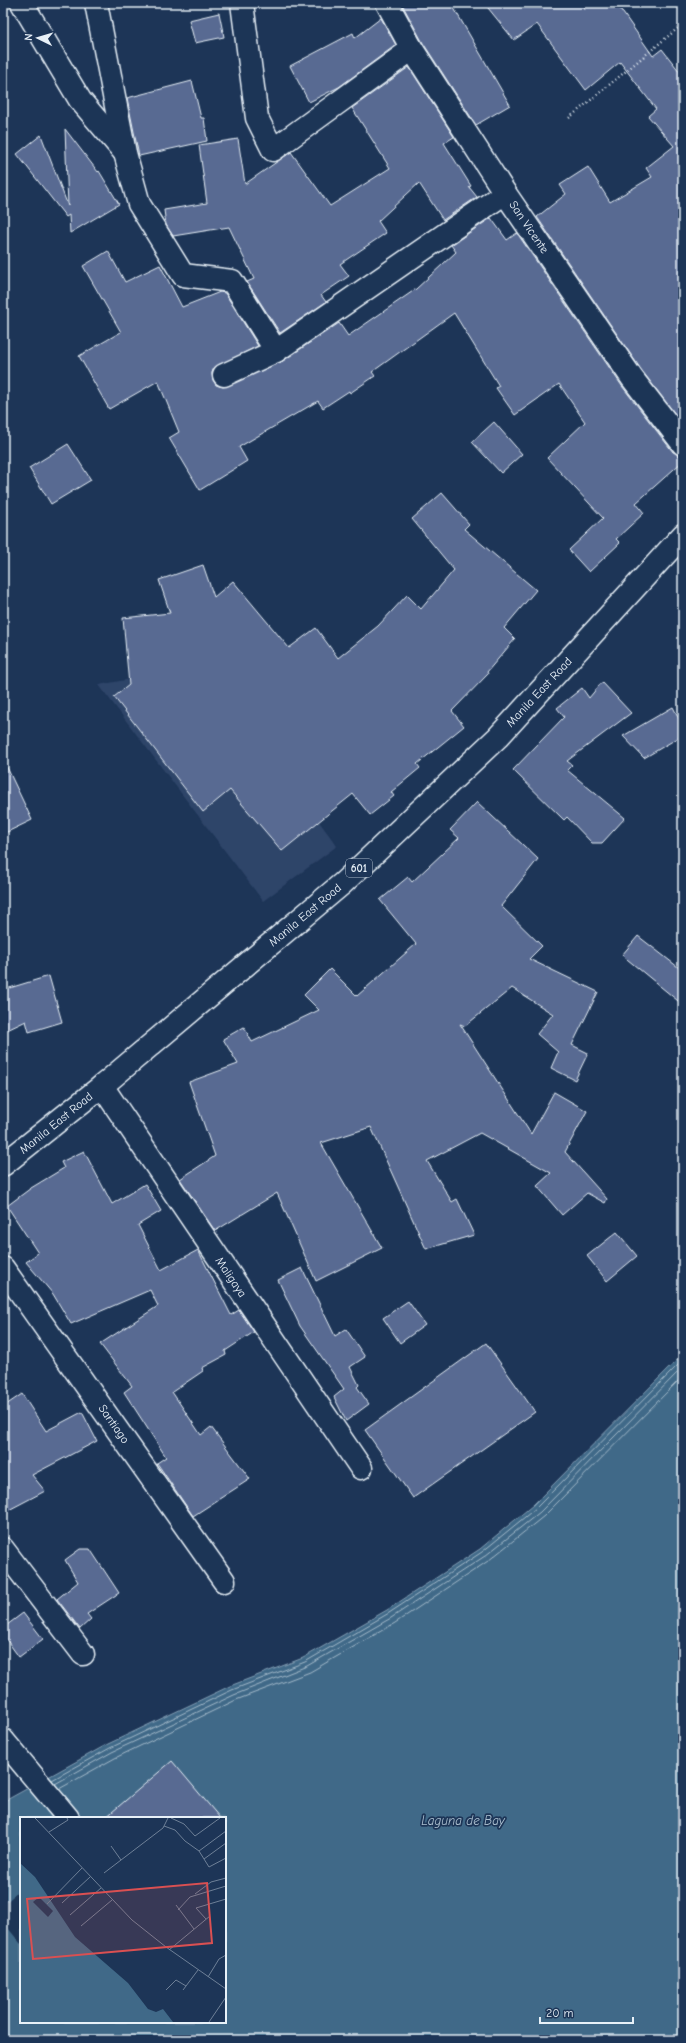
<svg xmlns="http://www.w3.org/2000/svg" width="686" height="2043" font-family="'Comic Neue',sans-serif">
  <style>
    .built { fill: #2f4569 }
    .water { fill: #406988; stroke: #839fb5; fill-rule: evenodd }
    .pier { fill: #1d3557 }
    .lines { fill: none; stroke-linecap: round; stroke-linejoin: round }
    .shore { stroke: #a5bbcb; stroke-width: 1 }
    .building { fill: #596a92; stroke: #e8f1f8 }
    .street-casing { stroke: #e8f1f8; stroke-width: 25 }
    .primary-casing { stroke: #e8f1f8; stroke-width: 25 }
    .path { stroke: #e8f1f8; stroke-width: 2.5; stroke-dasharray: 1 3; stroke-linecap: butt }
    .street { stroke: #1d3557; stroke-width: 22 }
    .primary { stroke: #1d3557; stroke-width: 22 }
    .labels { text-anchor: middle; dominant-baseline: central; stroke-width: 3.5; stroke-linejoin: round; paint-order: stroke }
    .shield { fill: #1d3557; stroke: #abb9c8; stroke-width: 1 }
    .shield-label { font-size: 11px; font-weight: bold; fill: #e8f1f8 }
    .street-label { font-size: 12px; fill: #e8f1f8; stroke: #1d3557 }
    .water-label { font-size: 13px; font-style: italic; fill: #adc1d1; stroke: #1d3557 }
    .inset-road { fill: none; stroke: #6e8097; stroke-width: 1 }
    .view { fill: #da5052; fill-opacity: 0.15; stroke: #da5052; stroke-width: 2 }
    .inset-edge { fill: none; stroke: #e8f1f8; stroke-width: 2 }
  </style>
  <rect width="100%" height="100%" fill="#1d3557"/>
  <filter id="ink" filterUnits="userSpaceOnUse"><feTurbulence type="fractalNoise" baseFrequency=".025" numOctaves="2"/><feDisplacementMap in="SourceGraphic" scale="8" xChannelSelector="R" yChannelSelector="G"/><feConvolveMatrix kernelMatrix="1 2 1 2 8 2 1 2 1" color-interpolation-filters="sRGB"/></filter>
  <g filter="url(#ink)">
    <!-- built -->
    <polygon class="built" points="204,665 337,846 263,901 99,685"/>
    <!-- water -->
    <path class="water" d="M683,1354V2040H3V1802L108,1744L230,1686L303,1658L387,1610L480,1549L533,1505ZM21,1818H225V2022H21Z"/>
    <!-- pier -->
    <polygon class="pier" points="21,1889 21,1944 3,1922 3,1905"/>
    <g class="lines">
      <!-- shore -->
      <g class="shore">
        <polyline points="52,1780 110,1748 232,1690 305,1662 389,1613 482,1552 536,1508 683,1360"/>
        <polyline points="55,1784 112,1752 234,1695 307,1666 391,1618 485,1556 540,1512 683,1367"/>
        <polyline points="59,1789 115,1758 236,1700 310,1672 395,1623 488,1561 544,1516 683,1376"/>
      </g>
    </g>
    <!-- building -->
    <g class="building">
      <polygon points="409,3 451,3 510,105 476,125 423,43 403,6"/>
      <polygon points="484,3 616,3 653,56 662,49 683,76 683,424 642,371 537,217 566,194 560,185 588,167 610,202 652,177 646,168 674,146 648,116 656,109 620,62 586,90 537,24 514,40"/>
      <polygon points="219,13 224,37 195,43 189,20"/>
      <polygon points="381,18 396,45 339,87 309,102 290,66 353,33 355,38"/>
      <polygon points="409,67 454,137 444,143 471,186 469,187 477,197 443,220 419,183 378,221 386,233 340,264 349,276 321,295 326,302 280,333 247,282 254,279 229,227 173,236 166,225 164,210 207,203 199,145 238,139 245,184 291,152 330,206 390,168 352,108"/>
      <polygon points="192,81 201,118 204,118 207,141 139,156 127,98"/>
      <polygon points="65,129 98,172 99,171 119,204 70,233 69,215 66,217 17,154 41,135 68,206"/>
      <polygon points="491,218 507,240 517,233 622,386 673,452 683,456 683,461 636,503 644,513 616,539 620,543 589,572 569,550 603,518 547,458 585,422 559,384 515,415 496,388 499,386 454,313 372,372 375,376 350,393 349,391 323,408 318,401 239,447 247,461 200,490 169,438 179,432 158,381 109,409 79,356 121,332 83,266 108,251 125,282 160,265 182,307 220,292 225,293 258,346 214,368 212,373 213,380 216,385 223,387 281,362 339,323 348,336 416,289 456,252 451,245"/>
      <polygon points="494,422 522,454 501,473 472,442"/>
      <polygon points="68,444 91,480 51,504 29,468"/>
      <polygon points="442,493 469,524 464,529 536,590 504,628 515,639 487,672 488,674 452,711 464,726 417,764 420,768 391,792 394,796 370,815 353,794 282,851 230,790 203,812 114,697 129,685 123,618 170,613 159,580 203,565 214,597 233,581 289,648 316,628 338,658 378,626 407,595 421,609 454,570 412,519"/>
      <polygon points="602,682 631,713 567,761 572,765 567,770 625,818 602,843 592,843 567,817 564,820 513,770 564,717 557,708 582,688 589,698"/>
      <polygon points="673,707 683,726 683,735 644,758 623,736"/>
      <polygon points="3,759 32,820 3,834"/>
      <polygon points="477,802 538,859 501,906 542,946 529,959 598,992 572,1045 588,1053 575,1080 551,1068 558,1052 537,1034 553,1014 512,988 465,1026 460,1024 531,1134 554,1092 587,1111 565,1152 607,1199 605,1203 587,1193 562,1215 537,1186 551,1173 480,1133 427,1161 452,1202 457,1199 474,1235 426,1249 371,1127 321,1143 382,1248 316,1281 277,1193 215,1231 180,1179 215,1156 189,1082 238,1064 223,1039 244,1027 252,1042 319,1010 304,995 330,969 357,996 416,944 380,900 408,877 412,882 459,838 450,830"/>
      <polygon points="638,936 683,971 683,1005 622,955"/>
      <polygon points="49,976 62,1022 29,1032 26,1021 3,1032 3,990"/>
      <polygon points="84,1151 112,1204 145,1184 161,1211 138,1225 161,1270 198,1250 231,1315 239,1310 254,1332 225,1351 226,1355 202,1368 203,1371 172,1392 201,1435 211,1427 250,1479 193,1516 157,1463 166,1457 124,1392 132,1386 100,1344 158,1306 150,1290 71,1324 53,1294 26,1262 38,1253 7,1206 31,1188 64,1168 61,1162"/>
      <polygon points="617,1232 637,1256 607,1281 587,1256"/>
      <polygon points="302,1268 335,1336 346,1329 365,1357 350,1367 359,1385 357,1387 369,1404 346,1421 334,1397 344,1389 300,1326 278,1280"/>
      <polygon points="408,1301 425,1325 400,1343 383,1318"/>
      <polygon points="486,1343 535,1412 413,1498 365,1430"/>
      <polygon points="22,1394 46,1431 82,1412 97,1441 32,1475 45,1491 3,1513 3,1407"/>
      <polygon points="80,1549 90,1549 119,1593 87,1614 91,1619 80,1629 57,1599 78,1582 65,1560"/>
      <polygon points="23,1613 43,1639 19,1657 3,1635 3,1628"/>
      <polygon points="172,1761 220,1818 105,1818"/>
    </g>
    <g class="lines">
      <!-- street casing -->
      <g class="street-casing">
        <g id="street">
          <polyline points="22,3 80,100 124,152"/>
          <polyline points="96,3 125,153 139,204 183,275 232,281 276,351"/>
          <polyline points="242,3 257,118 273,150 412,49"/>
          <polyline points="387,3 412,49 505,193 632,378 683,444"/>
          <polyline points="224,375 276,351 505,193"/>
          <polyline points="102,1086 361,1468"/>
          <polyline points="3,1268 224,1581"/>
          <polyline points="3,1549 83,1654"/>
          <polyline points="3,1740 68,1818"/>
        </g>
      </g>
      <!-- primary casing -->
      <g class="primary-casing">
        <polyline id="primary" points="3,1165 102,1086 343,883 498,737 683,535"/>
      </g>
      <!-- path -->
      <g class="path">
        <polyline points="584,9 592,3"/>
        <polyline points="569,118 683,24"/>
      </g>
      <!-- street -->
      <use href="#street" class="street"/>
      <!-- primary -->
      <use href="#primary" class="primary"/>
    </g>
  </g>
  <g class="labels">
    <!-- shield labels -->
    <rect class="shield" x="346" y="859" width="26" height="18" rx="3"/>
    <g class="shield-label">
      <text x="359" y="868">601</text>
    </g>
    <!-- street labels -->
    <g class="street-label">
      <text transform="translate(529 227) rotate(56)">San Vicente</text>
      <text transform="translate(539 692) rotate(-47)">Manila East Road</text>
      <text transform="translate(305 915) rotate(-40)">Manila East Road</text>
      <text transform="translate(56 1123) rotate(-39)">Manila East Road</text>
      <text transform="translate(231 1277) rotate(56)">Maligaya</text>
      <text transform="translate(114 1424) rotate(55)">Santiago</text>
    </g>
    <!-- water labels -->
    <g class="water-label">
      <text x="463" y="1820">Laguna de Bay</text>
    </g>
  </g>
  <!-- overview -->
  <g transform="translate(20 1817)">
    <rect width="206" height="206" fill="#1d3557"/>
    <path d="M0,46L15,60L55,120L108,166L128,192L136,195L143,192L153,205H0Z" fill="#406988"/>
    <path d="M19,80L33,94L28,100L13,85Z" fill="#1d3557"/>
    <path class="inset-road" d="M15,1L112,103L146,130L206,172M151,1L164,7L175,19L200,1M144,9L155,13L165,24L179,34L189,50L206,41M29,15L48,3L47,1M91,29L101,43M179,34L206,14M184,42L206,26M84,56L143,11L148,1M175,77L191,65L206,61M42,86L70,60M27,87L62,51M156,88L174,112M158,93L170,80L206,69M50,98L81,71M186,102L176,91L206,82M61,109L92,83M149,133L190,99M188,160L199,142L206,138M146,173L156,163L166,169M163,173L178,153M189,205L206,180"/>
    <path class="view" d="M187,66L192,126L13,142L7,82Z"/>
    <rect width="206" height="206" class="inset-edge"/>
  </g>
  <!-- margin -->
  <rect width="686" height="2043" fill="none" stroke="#1d3557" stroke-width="16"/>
  <rect x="8" y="8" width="670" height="2027" fill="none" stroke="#e8f1f8" stroke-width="1.5" filter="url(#ink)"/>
  <!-- north arrow -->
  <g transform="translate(38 38) rotate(275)" stroke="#1d3557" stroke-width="3" paint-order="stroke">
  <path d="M0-3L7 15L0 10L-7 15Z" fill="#e8f1f8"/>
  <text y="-6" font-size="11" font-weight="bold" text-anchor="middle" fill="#e8f1f8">N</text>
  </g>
  <!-- scale -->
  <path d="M540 2017v6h93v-6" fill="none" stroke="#e8f1f8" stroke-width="2"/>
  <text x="546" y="2017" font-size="12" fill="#e8f1f8" stroke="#1d3557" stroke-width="3" paint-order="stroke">20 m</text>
</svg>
